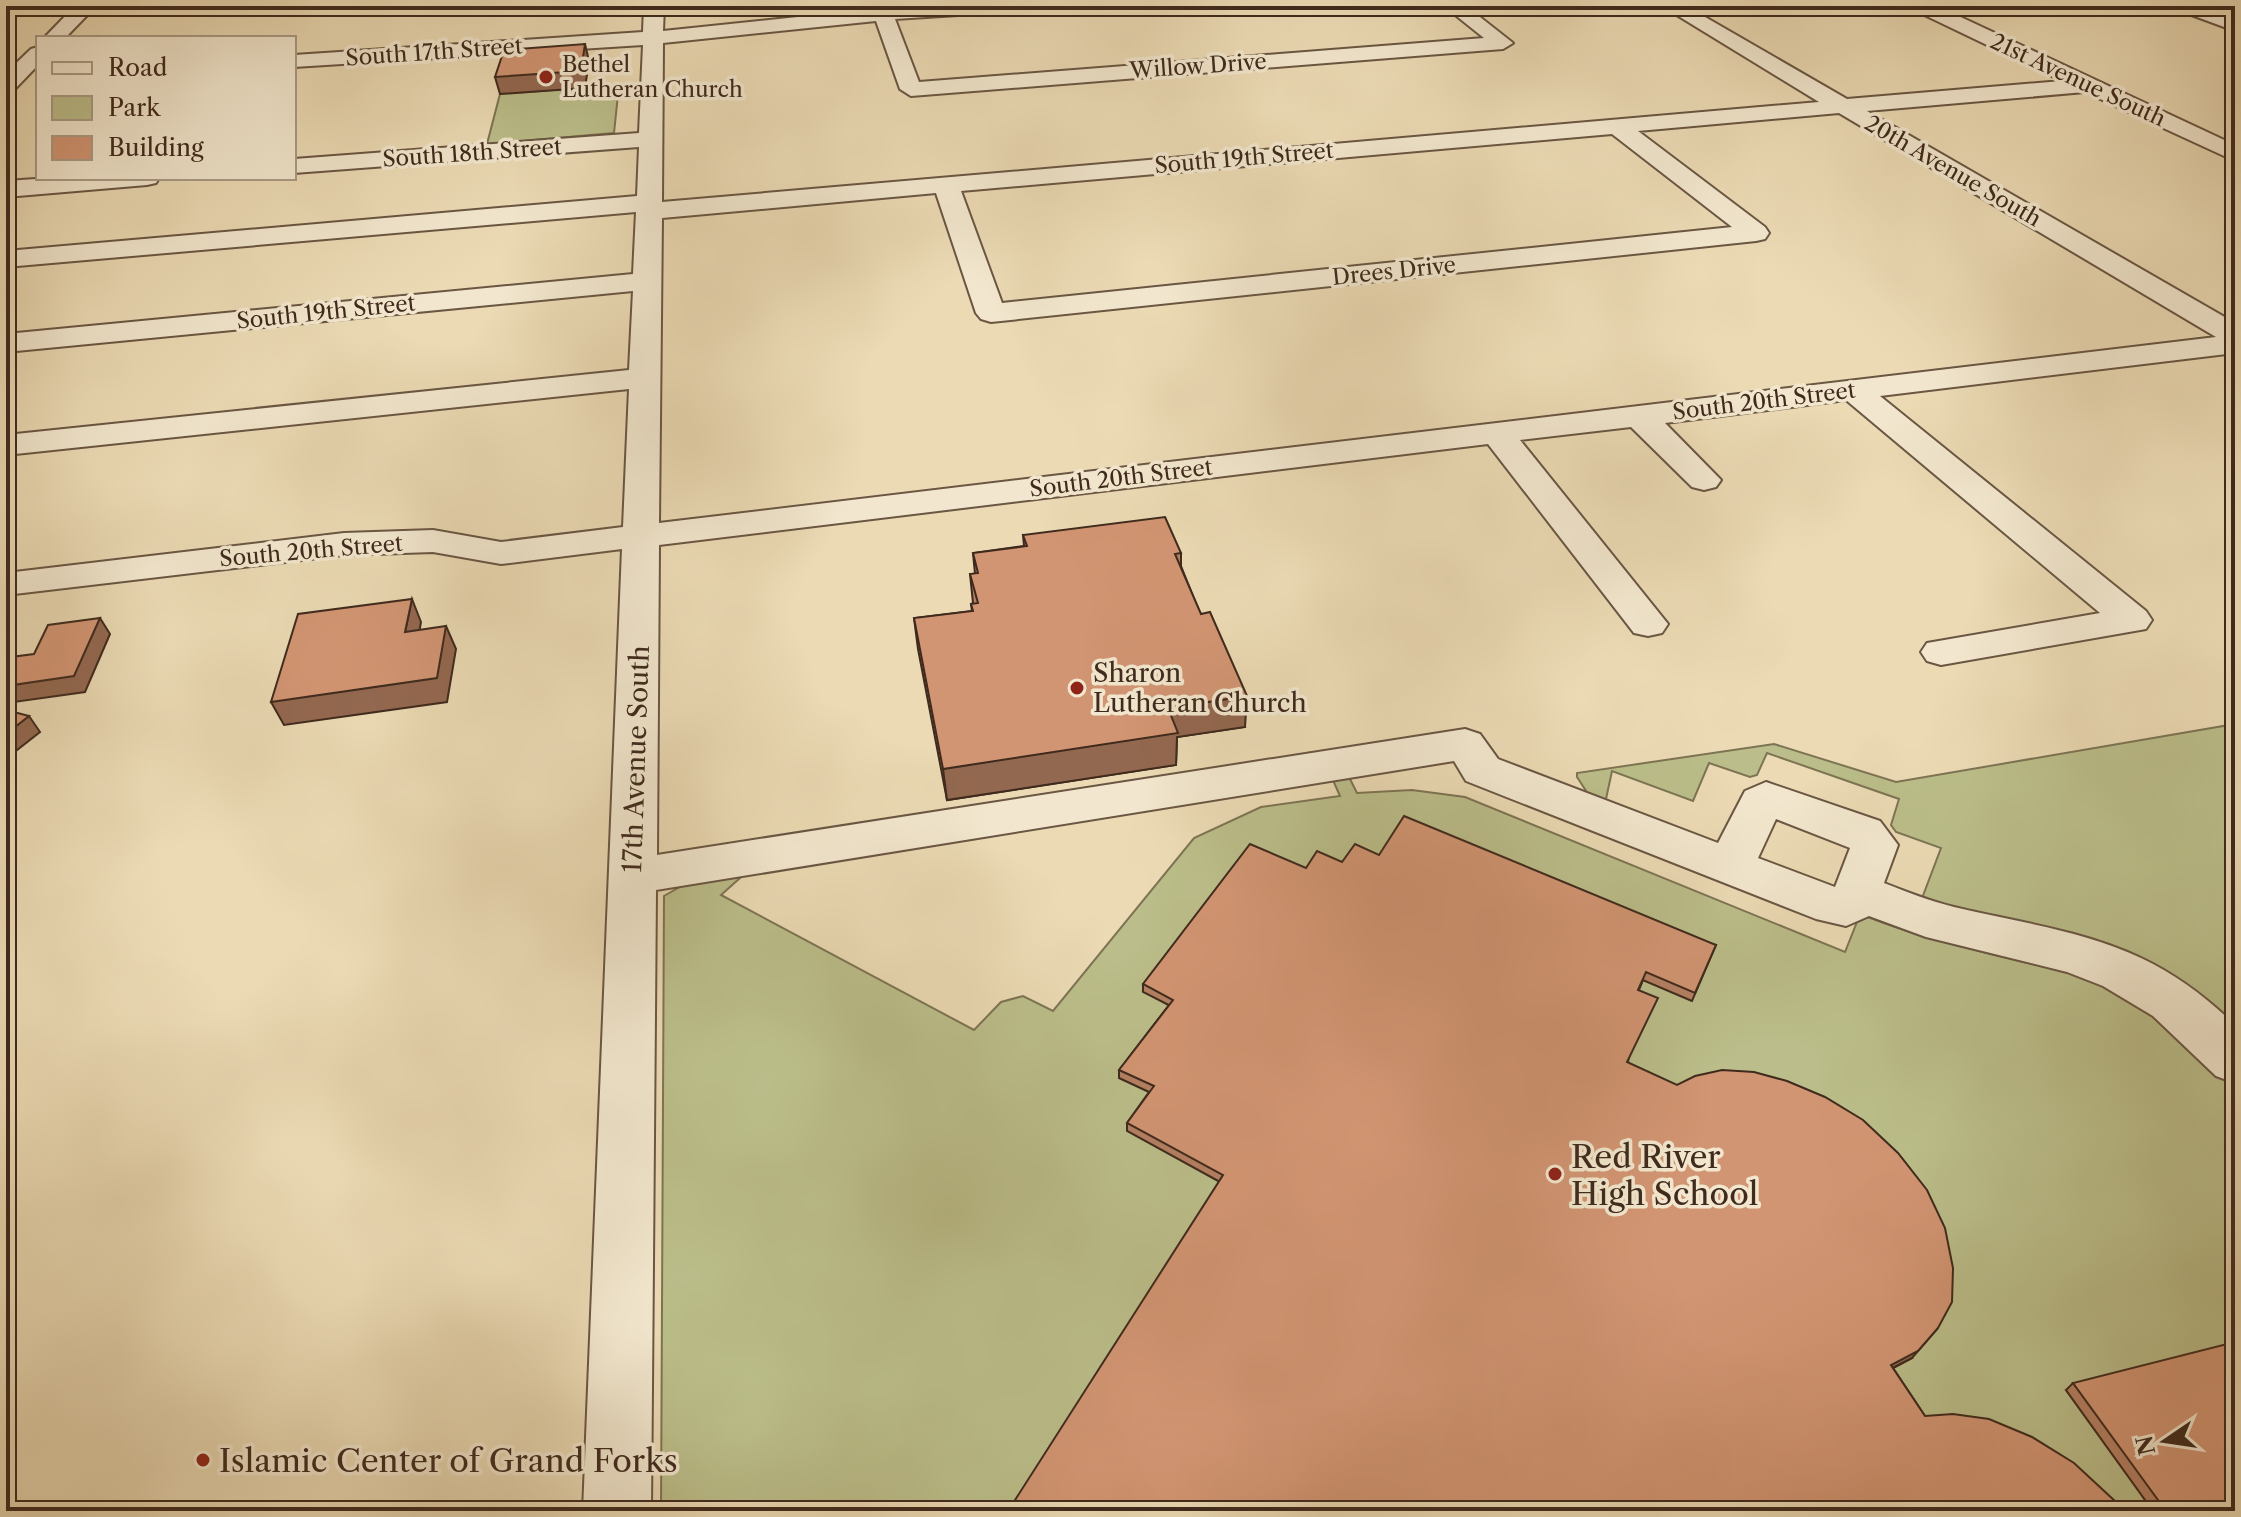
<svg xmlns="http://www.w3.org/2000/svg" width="2241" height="1517" font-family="'Libre Caslon Text',serif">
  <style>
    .green { fill: #bbbe8a; stroke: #7d7454; stroke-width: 2 }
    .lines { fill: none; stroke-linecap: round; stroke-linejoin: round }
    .minor-casing { stroke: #6a5643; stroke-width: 4 }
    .minor { fill: #f2e7ce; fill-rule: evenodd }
    .wall { fill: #b58063; stroke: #3f2a1d; stroke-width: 2 }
    .shaded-wall { fill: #936850; stroke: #3f2a1d; stroke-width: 2 }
    .building { fill: #d29573; stroke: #3f2a1d; stroke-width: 2 }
    .poi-dot { fill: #8f2418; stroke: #f2e7ce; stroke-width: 3 }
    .labels { text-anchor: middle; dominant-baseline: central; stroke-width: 7; stroke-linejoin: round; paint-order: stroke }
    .far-street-label { font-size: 22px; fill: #3f2a1d; stroke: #f2e7ce }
    .far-poi-label { font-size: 22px; fill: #3f2a1d; stroke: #f2e7ce; text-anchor: start }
    .poi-label { font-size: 26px; fill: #3f2a1d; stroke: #f2e7ce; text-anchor: start }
    .street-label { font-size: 26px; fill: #3f2a1d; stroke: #f2e7ce }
    .near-poi-label { font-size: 32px; fill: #3f2a1d; stroke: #f2e7ce; text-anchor: start }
  </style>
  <rect width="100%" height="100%" fill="#ebdab4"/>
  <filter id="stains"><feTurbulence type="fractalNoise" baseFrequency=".0025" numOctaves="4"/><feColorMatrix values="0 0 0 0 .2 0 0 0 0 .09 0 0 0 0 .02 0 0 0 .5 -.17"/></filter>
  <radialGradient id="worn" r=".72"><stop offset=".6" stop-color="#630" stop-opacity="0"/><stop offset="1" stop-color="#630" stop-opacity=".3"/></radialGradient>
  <!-- green -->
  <g class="green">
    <polygon points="619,85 614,133 487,144 500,94"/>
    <polygon points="2235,724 2235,1032 1921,901 1941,848 1896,832 1891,825 1899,799 1767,753 1757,775 1750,777 1709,763 1693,801 1612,771 1606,799 1592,800 1577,777 1577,773 1774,744 1896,782"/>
    <path d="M1348,775L1357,793L1412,790L1465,797L1845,952L1857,922L1868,917C1916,936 1965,948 2015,960C2057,970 2105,978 2141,1004C2177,1028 2206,1060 2235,1091V1347L2066,1390L2153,1511H2110L1918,1423L1885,1372L1912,1358L1674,1093L1624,1070L1635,998L1643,980L1692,1001L1378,863L1305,876L1143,991L1173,1008L1154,1094L1223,1183L1013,1511H661L664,896L685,884L739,876L740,878L721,895L974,1030L1001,1002L1023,996L1053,1011L1194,838L1261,807L1340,796L1332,778Z"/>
  </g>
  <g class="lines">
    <!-- minor casing -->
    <g class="minor-casing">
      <g id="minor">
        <polygon points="75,6 96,6 65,38 44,38"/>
        <path d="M644,6H664L663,31L883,8L1015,6L1005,12L895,19L919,82L1484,38L1444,6H1466L1513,43L1503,49L911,96L900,89L876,21L663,43L662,202L1819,102L1662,6H1686L1847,99L2062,81L1914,10L1911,6H1937L2235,145V161L2085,92L1867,111L2235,323V353L1880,396L2146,611L2152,620L2146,629L1941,665L1927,661L1921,652L1927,643L2100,613L1846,400L1665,423L1721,480L1716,487L1704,490L1692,487L1631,427L1520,440L1668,624L1662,633L1648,636L1634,633L1488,444L659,545L657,855L1465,729L1480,734L1498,759L1718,843L1745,791L1766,782L1880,821L1898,845L1884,883C1907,892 1930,901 1954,907C2016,922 2082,930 2141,958C2177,975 2207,998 2235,1025V1083L2216,1076L2153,1016L2103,986L2067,972L1926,937L1869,916L1846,926L1816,919L1466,781L1454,761L656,890L651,1511H583L622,549L501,564L433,552L344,555L6,595V573L344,533L433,530L501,542L623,527L629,389L6,455V435L629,370L633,291L6,352V334L633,274L636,212L6,267V251L637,196L639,147L294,173V159L639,133L643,45L294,67V55L643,32ZM1839,113L2216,337L659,523L662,218L936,193L976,313L981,319L991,322L1756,241L1765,239L1769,233L1765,227L1638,131ZM1612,134L1732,227L1002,303L961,191ZM1776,819L1850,848L1835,887L1758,858Z"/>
        <polygon points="2175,6 2203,6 2235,18 2235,31 2178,10"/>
        <polygon points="38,47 38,65 14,90 6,92 6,73 31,49"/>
        <polygon points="50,178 159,178 156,183 147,185 6,197 6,181"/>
      </g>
    </g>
    <!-- minor -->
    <use href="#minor" class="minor"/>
  </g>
  <!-- wall -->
  <g class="wall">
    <polygon points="1023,535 1181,553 1181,566 1245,727 1177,737 1176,765 947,800 918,649 914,618 972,611 971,604 973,603 970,574 975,574 973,553 1024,546"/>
    <polygon points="1379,855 1716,945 1692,1001 1643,980 1639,990 1628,1062 1912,1358 1893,1368 1925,1416 2116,1502 1220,1182 1127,1131 1127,1123 1149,1092 1119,1078 1119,1070 1169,1005 1143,992 1143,984 1306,868"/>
    <polygon points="2073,1383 2235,1511 2153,1511 2066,1390"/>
  </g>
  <!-- shaded-wall -->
  <g class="shaded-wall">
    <polygon points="585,44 589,61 585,88 500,94 495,77"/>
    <polygon points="412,599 421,622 415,655 405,632"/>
    <polygon points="100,618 110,634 85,692 7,703 6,701 6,686"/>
    <polygon points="446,626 456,649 447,702 284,725 271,702"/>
    <polygon points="1247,696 1245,727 1177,737 1176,765 947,800 943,769 1168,708"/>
    <polygon points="29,716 40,732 7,758 13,766 6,772 6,734"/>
    <polygon points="1938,1328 1912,1358 1885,1372 1891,1365"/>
  </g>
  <!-- building -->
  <g class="building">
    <polygon points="585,44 581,71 495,77 504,50"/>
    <polygon points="1165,517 1181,553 1175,554 1201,614 1210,612 1247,696 1168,708 1178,733 943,769 914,618 973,611 971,604 978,603 970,574 978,573 973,553 1027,546 1023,535"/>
    <polygon points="412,599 405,632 446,626 437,678 271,702 298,614"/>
    <polygon points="100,618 74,676 6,686 6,667 11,657 34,654 48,625"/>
    <polygon points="6,710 29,716 6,734"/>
    <polygon points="1404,816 1716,945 1695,993 1646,972 1638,990 1658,998 1627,1062 1677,1085 1695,1076 1722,1070 1754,1072 1787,1081 1825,1097 1863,1120 1898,1153 1927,1190 1945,1228 1953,1268 1952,1302 1938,1328 1918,1351 1891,1365 1925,1416 1953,1414 1989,1419 2032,1437 2074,1463 2116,1502 2123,1511 1008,1511 1223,1175 1127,1123 1154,1086 1119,1070 1173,1000 1143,984 1250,844 1306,868 1317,851 1342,862 1355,844 1379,855"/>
    <polygon points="2235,1342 2235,1511 2166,1511 2073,1383"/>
  </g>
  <!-- markers -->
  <g class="poi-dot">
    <circle cx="546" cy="77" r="8"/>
    <circle cx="1077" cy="688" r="8"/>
    <circle cx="1555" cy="1174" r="8"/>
    <circle cx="203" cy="1460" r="8"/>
  </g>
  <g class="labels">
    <!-- far-street labels -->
    <g class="far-street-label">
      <text transform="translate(434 52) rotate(-4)">South 17th Street</text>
      <text transform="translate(1198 66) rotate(-4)">Willow Drive</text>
      <text transform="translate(2078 80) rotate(25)">21st Avenue South</text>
      <text transform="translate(472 153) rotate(-4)">South 18th Street</text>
      <text transform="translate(1244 158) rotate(-5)">South 19th Street</text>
      <text transform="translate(1953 171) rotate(30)">20th Avenue South</text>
      <text transform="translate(1394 271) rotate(-6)">Drees Drive</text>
      <text transform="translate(326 312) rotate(-6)">South 19th Street</text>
      <text transform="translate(1764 401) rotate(-7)">South 20th Street</text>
      <text transform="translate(1121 478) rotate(-7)">South 20th Street</text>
      <text transform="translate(311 551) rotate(-5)">South 20th Street</text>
    </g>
    <!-- far-poi labels -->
    <g class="far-poi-label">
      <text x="562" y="64">Bethel<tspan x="562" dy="25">Lutheran Church</tspan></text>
    </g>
    <!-- poi labels -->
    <g class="poi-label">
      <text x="1093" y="673">Sharon<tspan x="1093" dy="30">Lutheran Church</tspan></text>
    </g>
    <!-- street labels -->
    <g class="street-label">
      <text transform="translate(636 759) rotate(-88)">17th Avenue South</text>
    </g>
    <!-- near-poi labels -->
    <g class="near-poi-label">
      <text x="1571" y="1156">Red River<tspan x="1571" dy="37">High School</tspan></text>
      <text x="219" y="1460">Islamic Center of Grand Forks</text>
    </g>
  </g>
  <!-- margin -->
  <rect width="2241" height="1517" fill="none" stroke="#ebdab4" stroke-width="32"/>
  <rect x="8" y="8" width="2225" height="1501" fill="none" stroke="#3f2a1d" stroke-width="4"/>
  <rect x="16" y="16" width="2209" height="1485" fill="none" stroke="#3f2a1d" stroke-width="2"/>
  <!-- legend -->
  <rect x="36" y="36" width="260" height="144" fill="#f2e7ce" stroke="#aa9b87" stroke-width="2"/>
  <rect x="52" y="62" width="40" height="12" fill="#f2e7ce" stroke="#aa9b87" stroke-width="2"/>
  <text x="108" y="76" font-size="24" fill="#3f2a1d">Road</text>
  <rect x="52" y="96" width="40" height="24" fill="#bbbe8a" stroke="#aa9b87" stroke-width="2"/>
  <text x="108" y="116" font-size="24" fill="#3f2a1d">Park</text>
  <rect x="52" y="136" width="40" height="24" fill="#d29573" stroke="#aa9b87" stroke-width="2"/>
  <text x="108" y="156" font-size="24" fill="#3f2a1d">Building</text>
  <!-- north arrow -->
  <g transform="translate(2165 1441) rotate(257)" stroke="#f2e7ce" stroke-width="6" paint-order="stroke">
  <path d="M0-6L14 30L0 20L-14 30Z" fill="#3f2a1d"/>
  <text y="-12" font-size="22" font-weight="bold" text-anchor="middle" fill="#3f2a1d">N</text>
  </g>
  <rect width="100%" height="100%" filter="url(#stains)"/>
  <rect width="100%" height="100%" fill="url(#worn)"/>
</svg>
